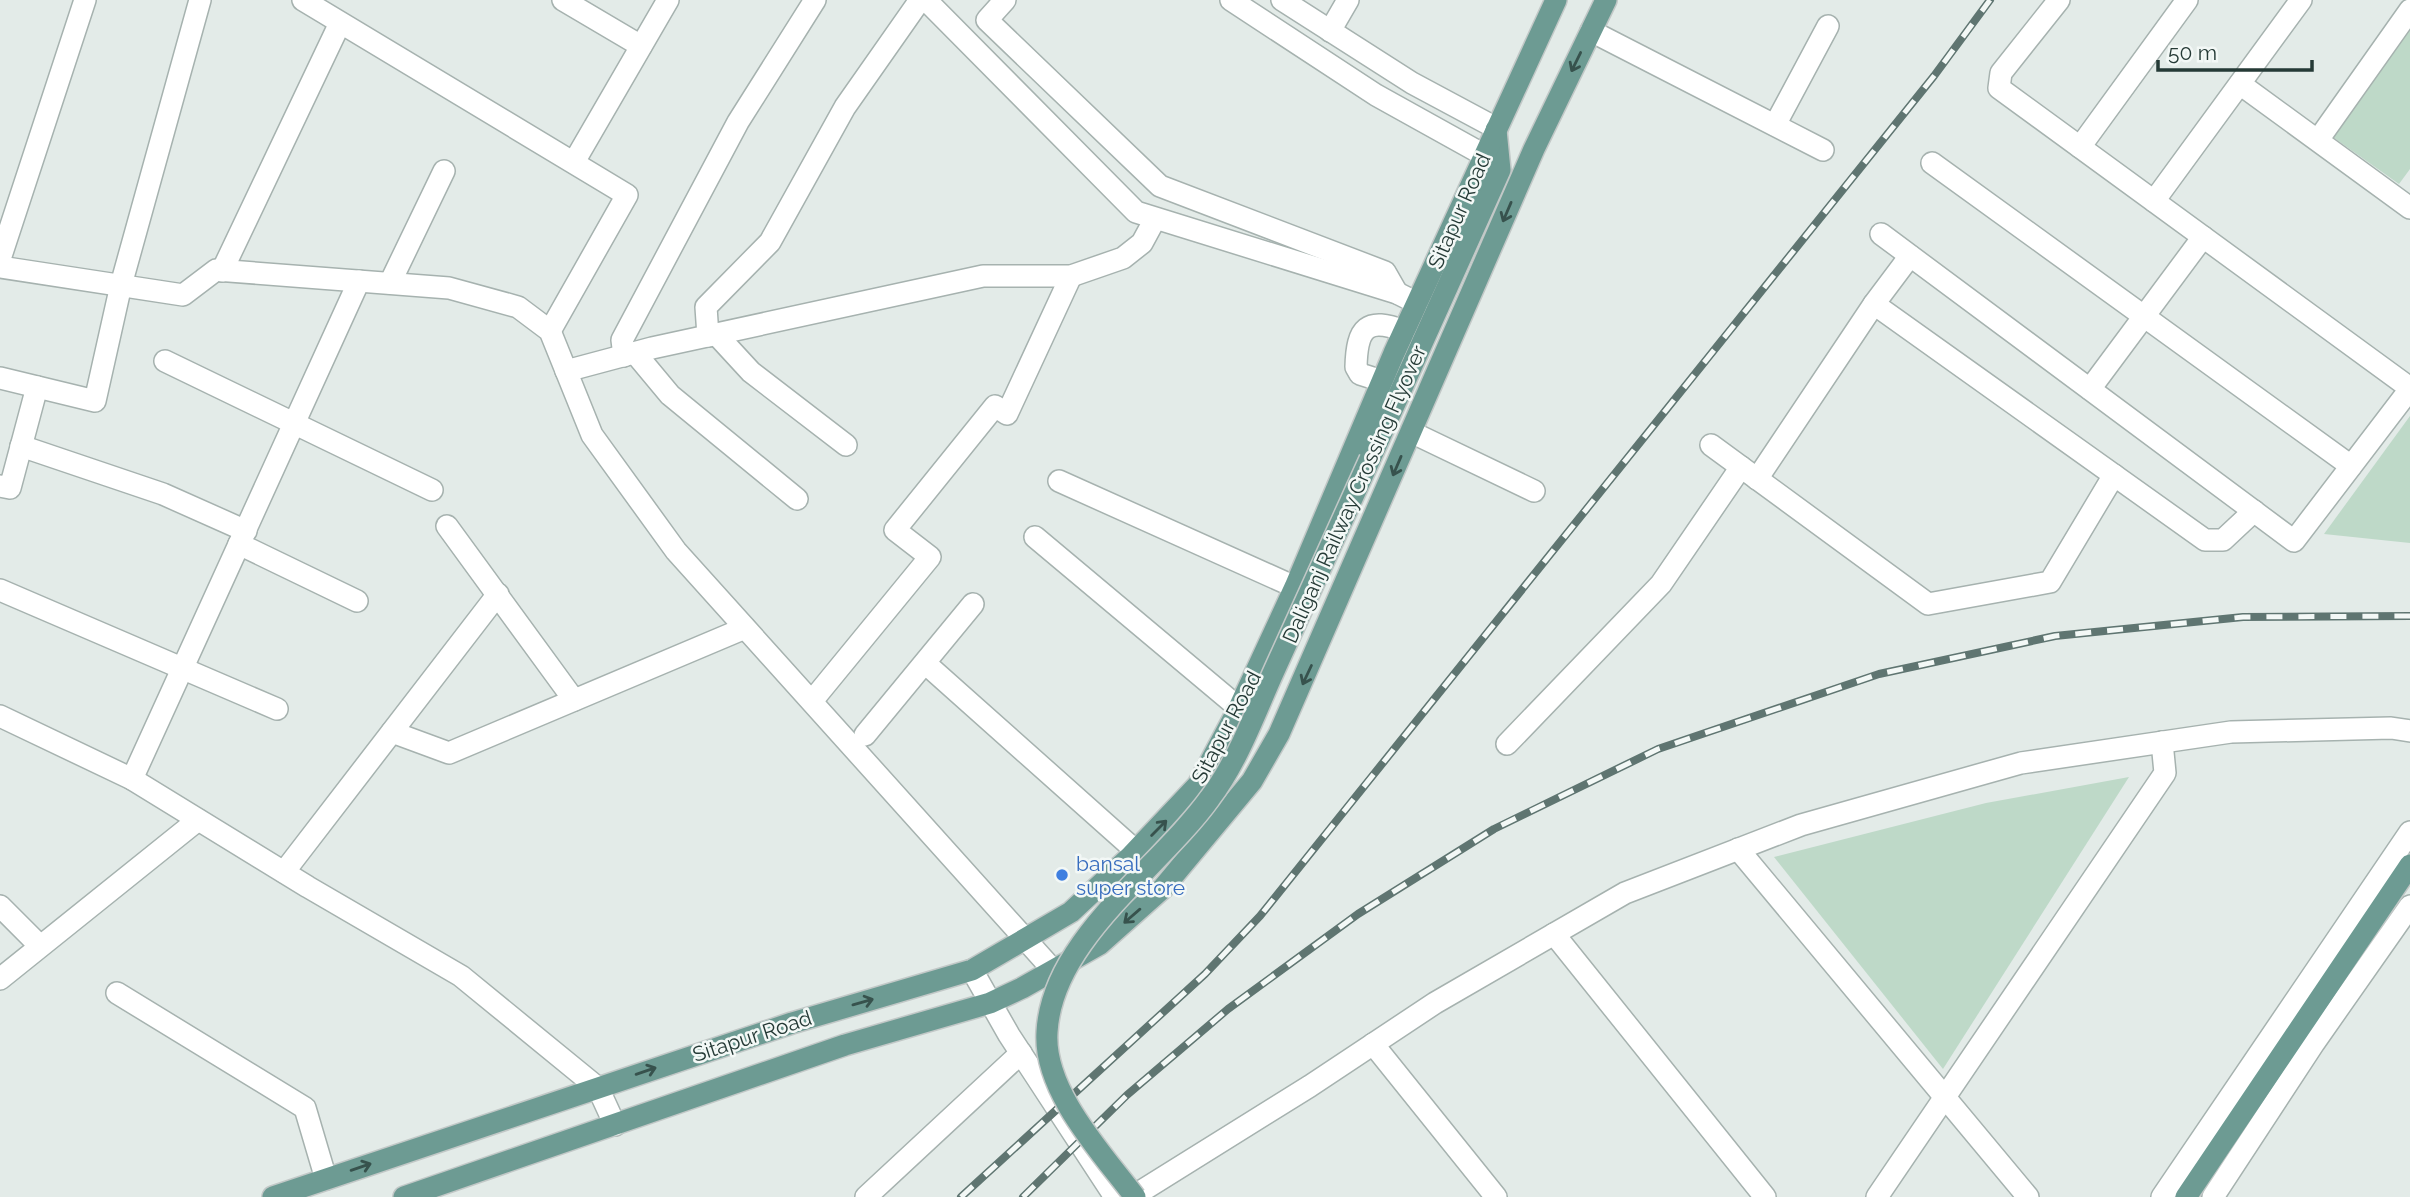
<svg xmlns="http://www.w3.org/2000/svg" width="2410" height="1197" font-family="Raleway,sans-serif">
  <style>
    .green { fill: #bed9c8 }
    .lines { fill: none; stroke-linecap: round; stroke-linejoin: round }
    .minor-casing { stroke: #a6b2af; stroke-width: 24 }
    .major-casing { stroke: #c2c8c7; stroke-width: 24 }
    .minor { stroke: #fff; stroke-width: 21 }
    .major { stroke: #6d9b93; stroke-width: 21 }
    .rail-casing { stroke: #5f7571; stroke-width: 8 }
    .rail { stroke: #f3f8f6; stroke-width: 5; stroke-dasharray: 16; stroke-linecap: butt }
    .major-bridge-casing { stroke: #c2c8c7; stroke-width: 24; stroke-linecap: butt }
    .major-bridge { stroke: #6d9b93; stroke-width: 21 }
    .oneway { stroke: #37524d }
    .shop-dot { fill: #3f7fe0; stroke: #f3f8f6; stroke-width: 2.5 }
    .labels { text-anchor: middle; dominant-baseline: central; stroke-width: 5; stroke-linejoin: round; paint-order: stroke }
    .street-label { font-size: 21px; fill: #253a36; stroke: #f3f8f6 }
    .shop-label { font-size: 21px; fill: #366cbe; stroke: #f3f8f6; text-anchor: start }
  </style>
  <rect width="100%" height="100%" fill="#e3ebe8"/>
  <!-- green -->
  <g class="green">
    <polygon points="2410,25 2410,169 2399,184 2330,135"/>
    <polygon points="2410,416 2410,543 2324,534"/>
    <polygon points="2129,777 1943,1069 1774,857 1986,803"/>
  </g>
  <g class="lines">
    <!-- minor casing -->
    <g class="minor-casing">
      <g id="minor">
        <polyline points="303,0 627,195 550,331"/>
        <polyline points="563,0 641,46"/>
        <polyline points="926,0 1136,212 1397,293 1417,303"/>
        <polyline points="1005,0 987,20 1160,186 1385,272 1397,293"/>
        <polyline points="1231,0 1376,95 1484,155"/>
        <polyline points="1282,0 1412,83 1496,128"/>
        <polyline points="2059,0 2001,73 1999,88 2410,388"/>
        <polyline points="1330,31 1348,0"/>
        <polyline points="1591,31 1823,150"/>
        <polyline points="2240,84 2410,208"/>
        <polyline points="1775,125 1828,26"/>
        <polyline points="2318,140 2410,10"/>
        <polyline points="2080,147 2187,0"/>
        <polyline points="574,162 668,0"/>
        <polyline points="1932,163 2351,466"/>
        <polyline points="2154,201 2301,0"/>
        <polyline points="1881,234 2294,541 2410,389"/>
        <polyline points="0,259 85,0"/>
        <polyline points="0,267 183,295 216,270 449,288 518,307 550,331 592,435 676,551 1053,970"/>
        <polyline points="222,271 340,23"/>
        <polyline points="390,283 444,171"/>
        <polyline points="1874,304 2205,540 2223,540 2254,511"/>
        <polyline points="716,334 751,372 846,445"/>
        <polyline points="708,336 706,307 770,242 845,107 920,0"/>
        <polyline points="635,353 670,395 797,499"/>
        <polyline points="624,356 622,340 738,122 815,0"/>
        <polyline points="165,361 432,490"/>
        <polyline points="566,371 652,348 983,276 1071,276 1123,258 1142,243 1155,219"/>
        <polyline points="0,378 95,401 121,285 200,0"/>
        <path d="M1382,381L1360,374L1356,367C1357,327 1367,317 1404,331"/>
        <polyline points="2090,389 2203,237"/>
        <polyline points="1411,432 1534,491"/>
        <polyline points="1711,445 1928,604 2050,582 2114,475"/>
        <polyline points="21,446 163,494 246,531"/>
        <polyline points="1757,479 1874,304 1910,256"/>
        <polyline points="1059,481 1295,587"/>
        <polyline points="0,486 10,488 37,387"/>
        <polyline points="447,526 574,700"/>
        <polyline points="1035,537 1239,708"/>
        <polyline points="239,544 357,601"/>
        <polyline points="0,590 277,709"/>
        <polyline points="925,663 1136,851"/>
        <polyline points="812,701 930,557 895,530 995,406 1007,414 1071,276"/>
        <polyline points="0,716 132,779 308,887 461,976 598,1088 615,1125"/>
        <polyline points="392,732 449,753 745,628"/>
        <polyline points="865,735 973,604"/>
        <polyline points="1507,744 1661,584 1741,467"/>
        <polyline points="132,779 359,281"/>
        <polyline points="1738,849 2028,1197"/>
        <polyline points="284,872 498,594"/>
        <polyline points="0,906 40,946"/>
        <polyline points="1554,934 1765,1197"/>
        <polyline points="972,970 1009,1035 1115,1197"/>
        <polyline points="0,979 198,820"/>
        <polyline points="117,993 305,1108 326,1179"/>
        <polyline points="1373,1044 1496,1197"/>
        <polyline points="866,1197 1021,1053"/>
        <polyline points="1132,1197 1310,1086 1435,1003 1625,893 1801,825 2021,763 2231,732 2391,728 2410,731"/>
        <polyline points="1877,1197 2165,773 2162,742"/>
        <polyline points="2162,1197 2410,832"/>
        <polyline points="2213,1197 2314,1043 2410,906"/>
      </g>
    </g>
    <!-- major casing -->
    <g class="major-casing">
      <g id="major">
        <polyline points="1370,459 1500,170 1496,130"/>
        <polyline points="273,1197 792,1023 972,970 1071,912 1130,857 1198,785 1239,708 1295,587 1394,353 1556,0"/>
        <polyline points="404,1197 845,1045 990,1003 1022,988 1100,944 1163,888 1252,781 1279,734 1534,149 1606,0"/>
        <polyline points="2186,1197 2410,865"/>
      </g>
    </g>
    <!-- minor -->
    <use href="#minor" class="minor"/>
    <!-- major -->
    <use href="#major" class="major"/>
    <!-- rail casing -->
    <g class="rail-casing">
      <g id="rail">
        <polyline points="961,1197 1205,974 1260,916 1934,76 1990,0"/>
        <polyline points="1023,1197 1127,1095 1228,1009 1358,914 1494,829 1658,749 1879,674 2055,636 2243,617 2410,616"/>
      </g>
    </g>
    <!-- rail -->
    <use href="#rail" class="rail"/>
    <!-- major-bridge casing -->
    <g class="major-bridge-casing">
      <path id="major-bridge" d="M1135,1197C1102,1153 1043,1091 1047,1032C1052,939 1159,869 1210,798C1238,761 1255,713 1274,671C1306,600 1338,529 1370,459"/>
    </g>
    <!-- major-bridge -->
    <use href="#major-bridge" class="major-bridge"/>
  </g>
  <!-- one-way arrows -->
  <defs><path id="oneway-shaft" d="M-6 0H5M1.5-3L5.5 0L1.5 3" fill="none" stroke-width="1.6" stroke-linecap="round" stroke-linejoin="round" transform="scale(1.75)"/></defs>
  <g class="oneway">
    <use href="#oneway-shaft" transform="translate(1576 62) rotate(116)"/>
    <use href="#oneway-shaft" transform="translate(1507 212) rotate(113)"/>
    <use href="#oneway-shaft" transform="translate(1397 466) rotate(113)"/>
    <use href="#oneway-shaft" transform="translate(1307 675) rotate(115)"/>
    <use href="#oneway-shaft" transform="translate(1159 828) rotate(-45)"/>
    <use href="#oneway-shaft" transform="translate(1132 916) rotate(139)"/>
    <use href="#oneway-shaft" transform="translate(863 1002) rotate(-16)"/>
    <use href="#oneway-shaft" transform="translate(646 1071) rotate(-19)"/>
    <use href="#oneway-shaft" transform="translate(361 1167) rotate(-19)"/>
  </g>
  <!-- markers -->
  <circle class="shop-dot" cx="1062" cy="875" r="7"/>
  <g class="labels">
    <!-- street labels -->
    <g class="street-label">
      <text transform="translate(1459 211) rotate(-66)">Sitapur Road</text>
      <text transform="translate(1354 494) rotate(-66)">Daliganj Railway Crossing Flyover</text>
      <text transform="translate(1226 727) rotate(-62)">Sitapur Road</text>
      <text transform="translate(752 1036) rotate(-18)">Sitapur Road</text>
    </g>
    <!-- shop labels -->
    <g class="shop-label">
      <text x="1076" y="863">bansal<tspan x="1076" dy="24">super store</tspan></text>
    </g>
  </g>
  <!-- scale -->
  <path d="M2158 60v10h154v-10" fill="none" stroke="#253a36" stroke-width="3.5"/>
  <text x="2168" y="60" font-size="21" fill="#253a36" stroke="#f3f8f6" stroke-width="5" paint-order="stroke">50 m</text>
</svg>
